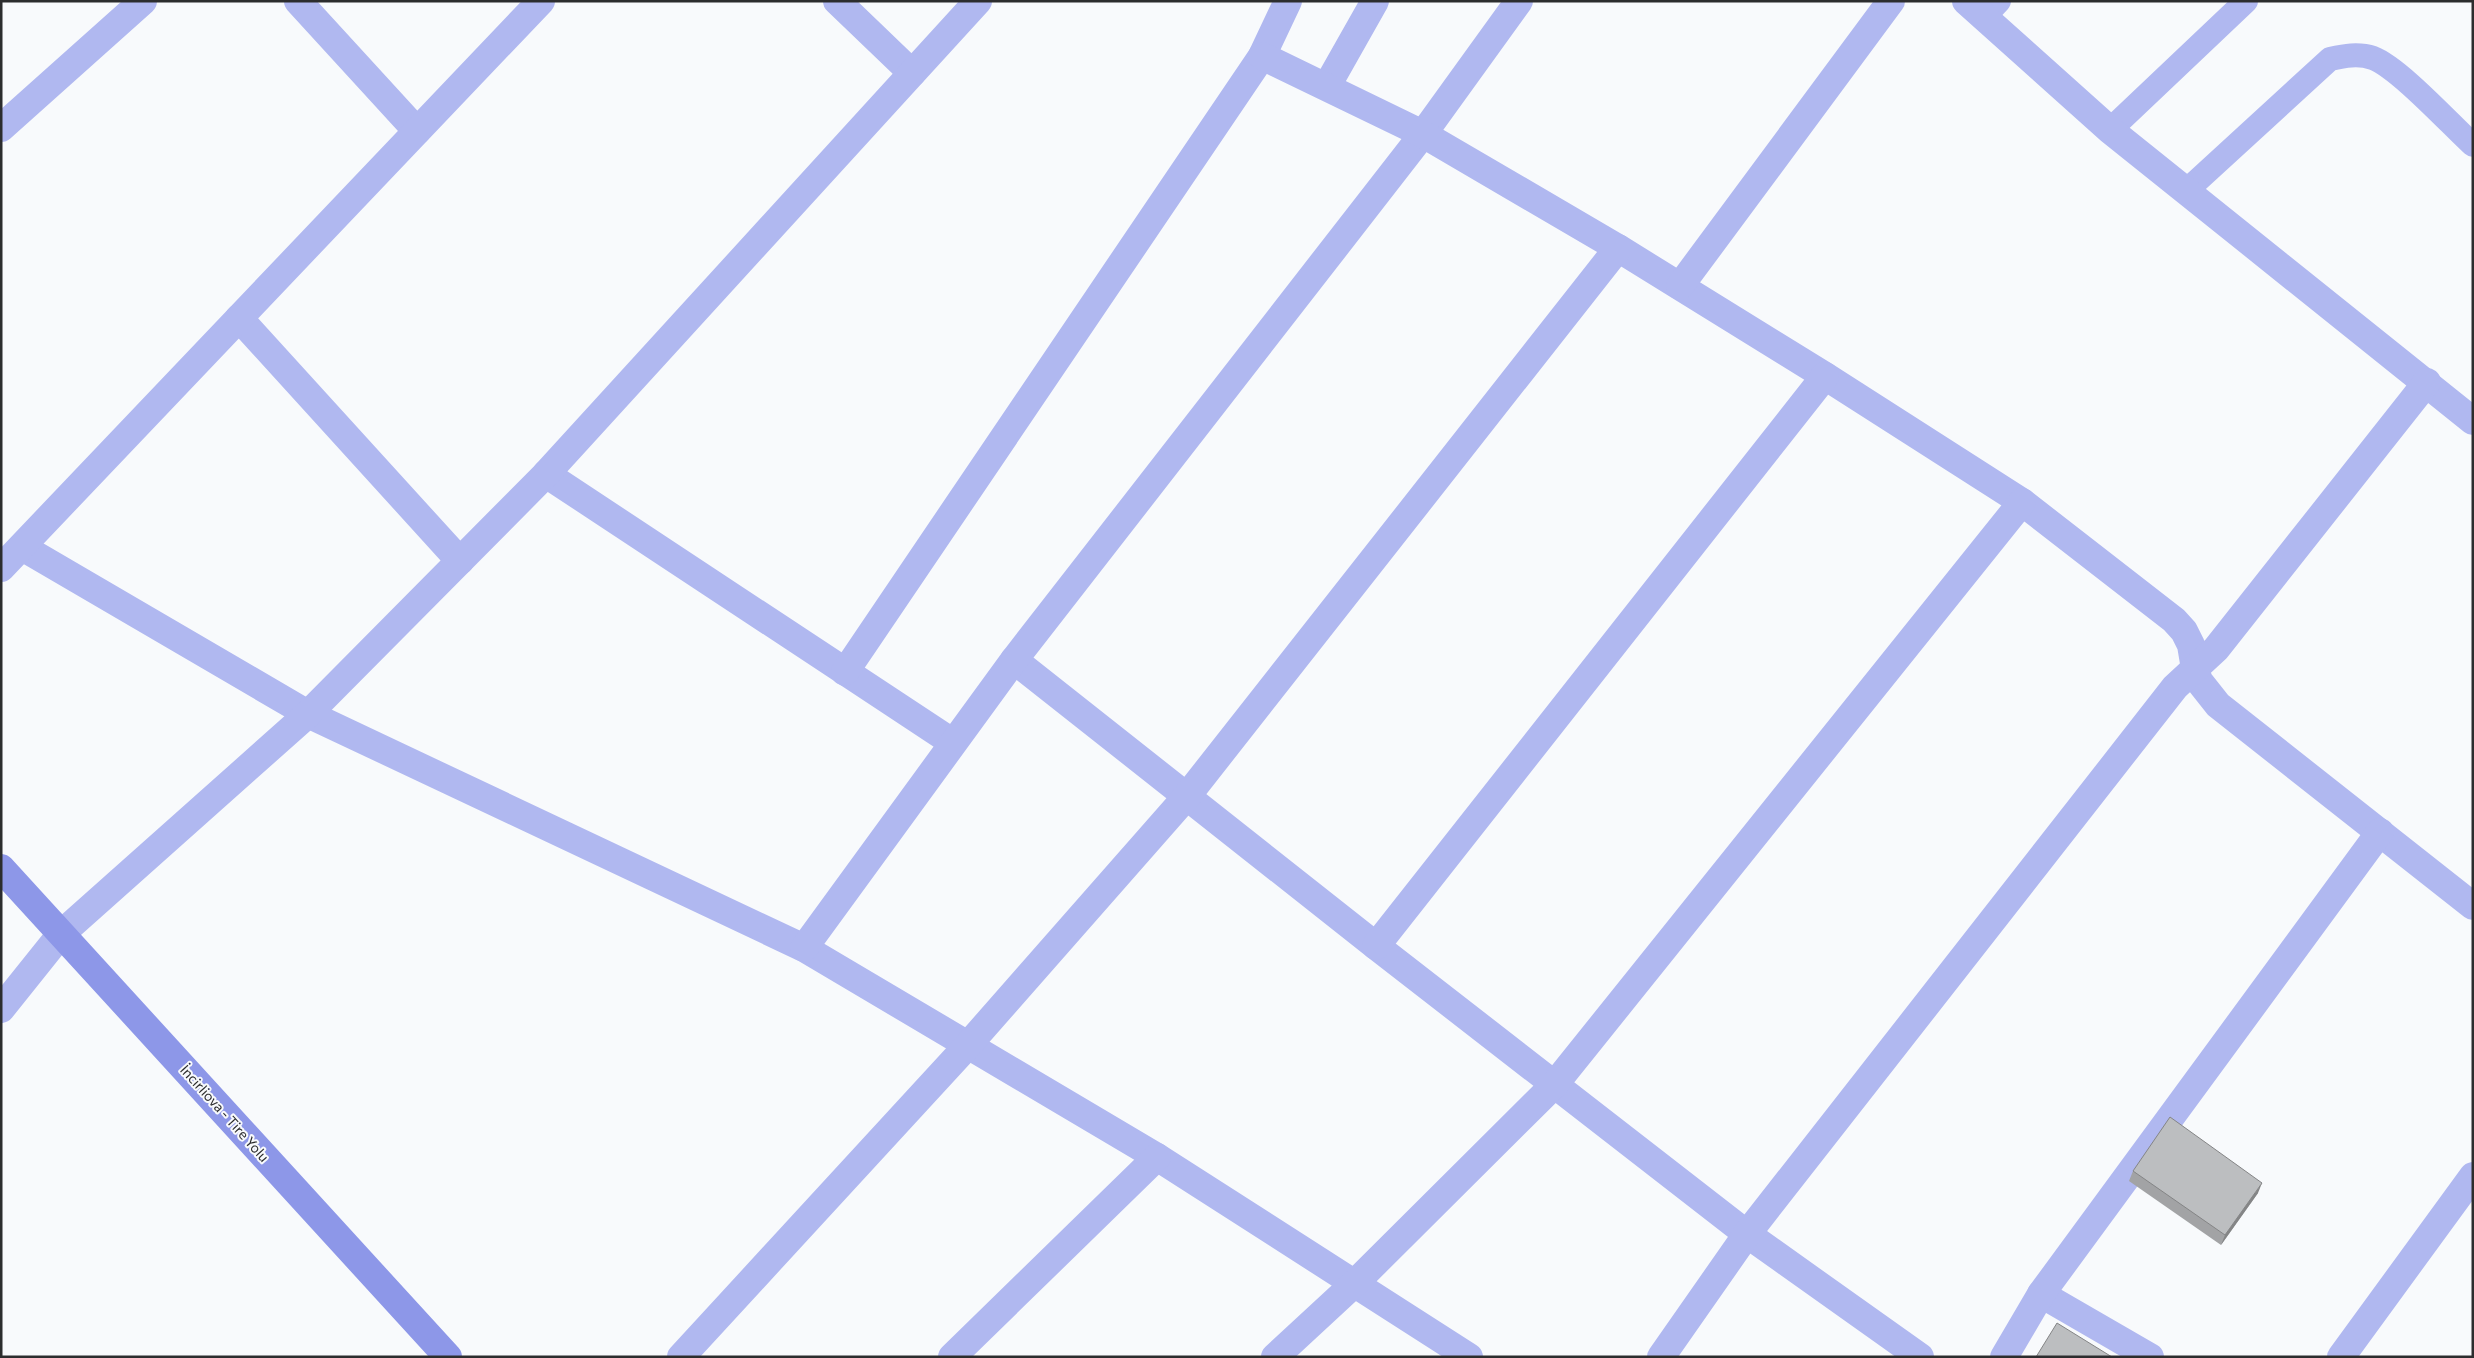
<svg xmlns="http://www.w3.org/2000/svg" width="2474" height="1358" font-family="Commissioner,sans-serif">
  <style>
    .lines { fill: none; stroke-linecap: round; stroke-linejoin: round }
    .service { stroke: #b0b8f0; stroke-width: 24 }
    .minor { stroke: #b0b8f0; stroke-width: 28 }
    .tertiary { stroke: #b0b8f0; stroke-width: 28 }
    .secondary { stroke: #8d97e8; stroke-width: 28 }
    .wall { fill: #a2a3a5 }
    .shaded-wall { fill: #848586 }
    .building { fill: #bcbec0; stroke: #848586 }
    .labels { text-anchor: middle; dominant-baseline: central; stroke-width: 4; stroke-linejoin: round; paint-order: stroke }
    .street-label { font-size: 14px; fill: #2c2d2e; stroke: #f8fafc }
  </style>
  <rect width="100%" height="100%" fill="#f8fafc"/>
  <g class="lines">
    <!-- service -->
    <g class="service">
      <polyline points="1984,17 1999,1"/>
      <polyline points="2110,130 2246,1"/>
      <path d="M2186,191L2330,59C2344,56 2358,53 2373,58C2399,68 2450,124 2473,145"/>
    </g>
    <!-- minor -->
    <g class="minor">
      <polyline points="298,1 417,131"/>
      <polyline points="837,1 912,73"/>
      <polyline points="1966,1 2110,130 2473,421"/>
      <polyline points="1327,86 1375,1"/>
      <polyline points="1,128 143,1"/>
      <polyline points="1618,248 1825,376 2022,502 2174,620 2184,631 2191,645 2195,669 2199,681 2218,705 2473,906"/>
      <polyline points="1680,286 1891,1"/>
      <polyline points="239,318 460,561"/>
      <polyline points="546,474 952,742"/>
      <polyline points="22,547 308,714 804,948 1157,1157 1469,1357"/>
      <polyline points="1014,660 1376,946 1747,1234 1920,1357"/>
      <polyline points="845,672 1262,56 1288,1"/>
      <polyline points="1376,946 1825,376"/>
      <polyline points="804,948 1014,660 1423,134 1519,1"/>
      <polyline points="1,1009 61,934 308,714 546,474 978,1"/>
      <polyline points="2041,1294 2150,1357"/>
      <polyline points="681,1357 969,1044 1187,796 1618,248 1423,134 1262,56"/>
      <polyline points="952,1357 1157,1157"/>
      <polyline points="1275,1357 1355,1283 1555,1084 2022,502"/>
      <polyline points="1661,1357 1747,1234 2175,687 2216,649 2427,382"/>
      <polyline points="2004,1357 2041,1294 2380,832"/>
      <polyline points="2341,1357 2473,1176"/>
    </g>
    <!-- tertiary -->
    <polyline class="tertiary" points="1,568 541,1"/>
    <!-- secondary -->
    <polyline class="secondary" points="1,868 448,1357"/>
  </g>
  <!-- wall -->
  <polygon class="wall" points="2133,1171 2258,1193 2221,1245 2129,1181"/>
  <!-- shaded-wall -->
  <polygon class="shaded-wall" points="2262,1183 2258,1193 2221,1245 2225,1235"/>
  <!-- building -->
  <g class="building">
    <polygon points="2170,1117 2262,1183 2225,1235 2133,1171"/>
    <polygon points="2057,1323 2112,1357 2036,1357"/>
  </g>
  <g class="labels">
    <!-- street labels -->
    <g class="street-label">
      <text transform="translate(225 1113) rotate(48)">İncirliova - Tire Yolu</text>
    </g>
  </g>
  <!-- border -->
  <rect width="2474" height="1358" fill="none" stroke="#2c2d2e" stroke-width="5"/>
</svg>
